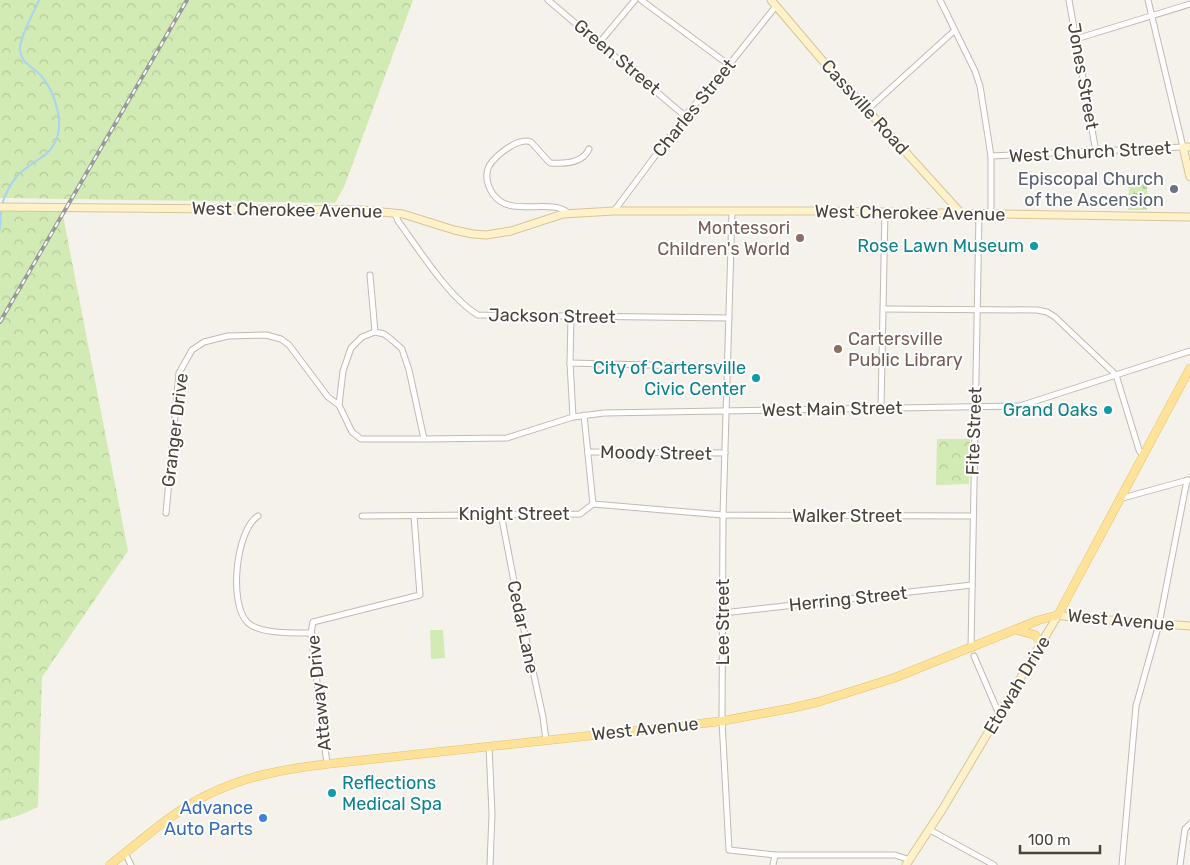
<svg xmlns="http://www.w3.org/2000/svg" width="1190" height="865" font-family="Rubik,sans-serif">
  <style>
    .grass { fill: #d2eab3 }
    .forest { fill: url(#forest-crowns) }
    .cemetery { fill: url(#cemetery-stones) }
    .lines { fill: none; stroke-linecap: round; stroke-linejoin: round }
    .stream { stroke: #a7d4f2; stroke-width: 2 }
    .street-casing { stroke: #c1baad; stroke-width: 7 }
    .secondary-casing { stroke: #d6c69a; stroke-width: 9 }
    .primary-casing { stroke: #e7c067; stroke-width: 9 }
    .street { stroke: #fff; stroke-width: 5 }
    .secondary { stroke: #fff2cb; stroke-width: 7 }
    .primary { stroke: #ffe29a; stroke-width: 8 }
    .rail-casing { stroke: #999; stroke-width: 4 }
    .rail { stroke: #fff; stroke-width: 2; stroke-dasharray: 5.5; stroke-linecap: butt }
    .worship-dot { fill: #6b7280; stroke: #fff; stroke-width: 2 }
    .education-dot { fill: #8d6e63; stroke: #fff; stroke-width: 2 }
    .culture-dot { fill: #0f9aa8; stroke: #fff; stroke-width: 2 }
    .shop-dot { fill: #3f7fe0; stroke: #fff; stroke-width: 2 }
    .labels { text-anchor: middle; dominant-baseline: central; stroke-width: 4; stroke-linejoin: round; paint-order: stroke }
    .street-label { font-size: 18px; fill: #4a4338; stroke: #fff }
    .worship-label { font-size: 18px; fill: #5b616d; stroke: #fff; text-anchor: end }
    .education-label { font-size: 18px; fill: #785e54; stroke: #fff; text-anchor: end }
    .culture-label { font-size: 18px; fill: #0d838f; stroke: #fff; text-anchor: end }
    .shop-label { font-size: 18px; fill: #366cbe; stroke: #fff; text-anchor: end }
  </style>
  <defs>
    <pattern id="forest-crowns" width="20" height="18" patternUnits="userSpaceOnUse" patternTransform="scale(1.25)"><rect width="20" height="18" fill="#d2eab3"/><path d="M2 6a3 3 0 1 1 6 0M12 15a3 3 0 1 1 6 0" fill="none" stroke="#b6ca9b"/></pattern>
    <pattern id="cemetery-stones" width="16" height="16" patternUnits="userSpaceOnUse" patternTransform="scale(1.25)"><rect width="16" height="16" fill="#d2eab3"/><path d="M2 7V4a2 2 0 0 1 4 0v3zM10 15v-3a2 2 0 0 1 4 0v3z" fill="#b6ca9b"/></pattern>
  </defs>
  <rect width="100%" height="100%" fill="#f5f2eb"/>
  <!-- grass -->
  <polygon class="grass" points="430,630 443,630 445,658 431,659"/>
  <!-- forest -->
  <g class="forest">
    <polygon points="0,0 413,0 344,187 335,203 0,198"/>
    <polygon points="0,210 62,210 128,551 42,677 38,807 20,815 0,821"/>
    <polygon points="937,439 970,439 969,484 936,485"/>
  </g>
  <!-- cemetery -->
  <polygon class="cemetery" points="1129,180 1147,180 1147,210 1128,210"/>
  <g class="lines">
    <!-- stream -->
    <g class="stream">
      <path d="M2,205C5,194 10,184 18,175C34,158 56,157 59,128C60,111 53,91 43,78C35,67 21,65 20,49C19,38 34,12 39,0"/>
      <polyline points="0,229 1,210"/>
    </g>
    <!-- street casing -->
    <g class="street-casing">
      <g id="street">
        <polyline points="548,0 685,116"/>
        <polyline points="641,0 729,65"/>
        <polyline points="940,0 975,71 980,86 991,156 991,214"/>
        <polyline points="1069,0 1096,152"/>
        <polyline points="1076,39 1190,4"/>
        <polyline points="600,42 635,0"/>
        <polyline points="867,110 954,31"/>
        <polyline points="991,156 1183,147 1148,0"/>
        <polyline points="614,211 685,116 729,65 776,6"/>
        <polyline points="732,211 723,515 722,721 729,850 775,855 895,855 910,860"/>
        <path d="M395,213L398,221C418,248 449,298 478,315L729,318"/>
        <path d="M568,213C554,199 517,214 500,201C490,194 483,178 489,166C496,155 518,137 531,142L550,163C563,164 583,163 589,149"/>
        <polyline points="370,275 375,332"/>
        <polyline points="884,309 1037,310 1047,312 1055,317 1116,375 1139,450 1143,456"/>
        <polyline points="571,316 570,363 573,417"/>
        <polyline points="570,363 728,367"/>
        <polyline points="881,408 885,212"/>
        <polyline points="584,415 593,504"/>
        <polyline points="424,439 409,370 402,349 392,340 384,334 375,332 362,337 351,348 343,371 339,405 352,432 361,439 424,439 507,438 573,417 604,413 1020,406 1190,351"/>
        <polyline points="588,452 725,453"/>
        <polyline points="1119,499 1188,480"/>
        <polyline points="166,513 179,373 192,350 204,342 228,336 266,335 281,339 289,345 328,397 339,405"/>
        <polyline points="501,514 518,602 543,717 546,740"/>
        <path d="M258,516C236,530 228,604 248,623C260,634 295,633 311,633"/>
        <polyline points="362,516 580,514 593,504 723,515 972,516"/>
        <polyline points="723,613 972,585"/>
        <polyline points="971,648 979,214"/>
        <polyline points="974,656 999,714"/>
        <polyline points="489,746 492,814 490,865"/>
        <polyline points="327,764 311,633 313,622 420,595 414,516"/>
        <polyline points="930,830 994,865"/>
        <polyline points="125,853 131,865"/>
        <polyline points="773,865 775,855"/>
        <polyline points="1122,865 1136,706 1159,624 1187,480"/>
        <polyline points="1180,865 1185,829 1190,824"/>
      </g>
    </g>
    <!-- secondary casing -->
    <g class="secondary-casing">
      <g id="secondary">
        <polyline points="771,0 822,60 961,213"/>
        <polyline points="1190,147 1183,147 1190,177"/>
        <polyline points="0,207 361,210 403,214 454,230 473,234 486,235 511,231 563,214 614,211 825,211 1190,217"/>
        <polyline points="906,865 942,810 1058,615 1070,617 1190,626"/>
      </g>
    </g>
    <!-- primary casing -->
    <g class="primary-casing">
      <g id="primary">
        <polyline points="1017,630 1035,635 1042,644"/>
        <path d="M110,865C141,841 172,812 207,795C245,776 285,769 327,764L680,726L722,721L792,708L818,702L894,678L1039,620L1058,615L1190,368"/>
      </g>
    </g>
    <!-- street -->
    <use href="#street" class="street"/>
    <!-- secondary -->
    <use href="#secondary" class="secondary"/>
    <!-- primary -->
    <use href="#primary" class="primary"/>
    <!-- rail casing -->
    <g class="rail-casing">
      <polyline id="rail" points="0,322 187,0"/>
    </g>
    <!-- rail -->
    <use href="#rail" class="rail"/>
  </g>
  <!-- markers -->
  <circle class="worship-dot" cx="1174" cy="189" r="5"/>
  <g class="education-dot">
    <circle cx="800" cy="238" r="5"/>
    <circle cx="838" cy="349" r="5"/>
  </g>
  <g class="culture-dot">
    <circle cx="1034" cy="246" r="5"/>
    <circle cx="756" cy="378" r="5"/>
    <circle cx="1108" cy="410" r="5"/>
    <circle cx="332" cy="793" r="5"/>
  </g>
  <circle class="shop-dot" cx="263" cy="818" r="5"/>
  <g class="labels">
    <!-- street labels -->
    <g class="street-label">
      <text transform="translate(617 57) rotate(40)">Green Street</text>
      <text transform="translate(1083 76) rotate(80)">Jones Street</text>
      <text transform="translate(865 107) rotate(48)">Cassville Road</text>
      <text transform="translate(694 108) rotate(-51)">Charles Street</text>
      <text transform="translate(1090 152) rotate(-3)">West Church Street</text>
      <text transform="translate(287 210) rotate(1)">West Cherokee Avenue</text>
      <text transform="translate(910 213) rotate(1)">West Cherokee Avenue</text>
      <text transform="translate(552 316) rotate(1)">Jackson Street</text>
      <text transform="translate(832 409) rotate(-1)">West Main Street</text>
      <text transform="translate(175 430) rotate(-83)">Granger Drive</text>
      <text transform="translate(974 431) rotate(-88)">Fite Street</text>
      <text transform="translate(656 453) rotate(1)">Moody Street</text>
      <text x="514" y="514">Knight Street</text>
      <text x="847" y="516">Walker Street</text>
      <text transform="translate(848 599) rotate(-6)">Herring Street</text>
      <text transform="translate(1121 620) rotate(5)">West Avenue</text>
      <text transform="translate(723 622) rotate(-90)">Lee Street</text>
      <text transform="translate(523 627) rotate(78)">Cedar Lane</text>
      <text transform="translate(1017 685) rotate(-59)">Etowah Drive</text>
      <text transform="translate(319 693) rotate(-96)">Attaway Drive</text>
      <text transform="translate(645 729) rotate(-6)">West Avenue</text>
    </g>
    <!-- worship labels -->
    <g class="worship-label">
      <text x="1164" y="179">Episcopal Church<tspan x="1164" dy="21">of the Ascension</tspan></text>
    </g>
    <!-- education labels -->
    <g class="education-label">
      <text x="790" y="228">Montessori<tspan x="790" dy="21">Children's World</tspan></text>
      <text x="848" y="339" text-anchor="start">Cartersville<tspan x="848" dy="21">Public Library</tspan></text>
    </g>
    <!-- culture labels -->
    <g class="culture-label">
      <text x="1024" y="246">Rose Lawn Museum</text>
      <text x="746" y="368">City of Cartersville<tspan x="746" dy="21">Civic Center</tspan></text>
      <text x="1098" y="410">Grand Oaks</text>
      <text x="342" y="783" text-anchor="start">Reflections<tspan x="342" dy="21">Medical Spa</tspan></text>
    </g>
    <!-- shop labels -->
    <g class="shop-label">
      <text x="253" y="808">Advance<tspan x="253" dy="21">Auto Parts</tspan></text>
    </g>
  </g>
  <!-- scale -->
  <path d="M1020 845v8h80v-8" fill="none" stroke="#4a4338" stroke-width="2.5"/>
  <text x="1028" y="845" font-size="15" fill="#4a4338" stroke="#ffffff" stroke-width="4" paint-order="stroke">100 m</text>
</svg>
